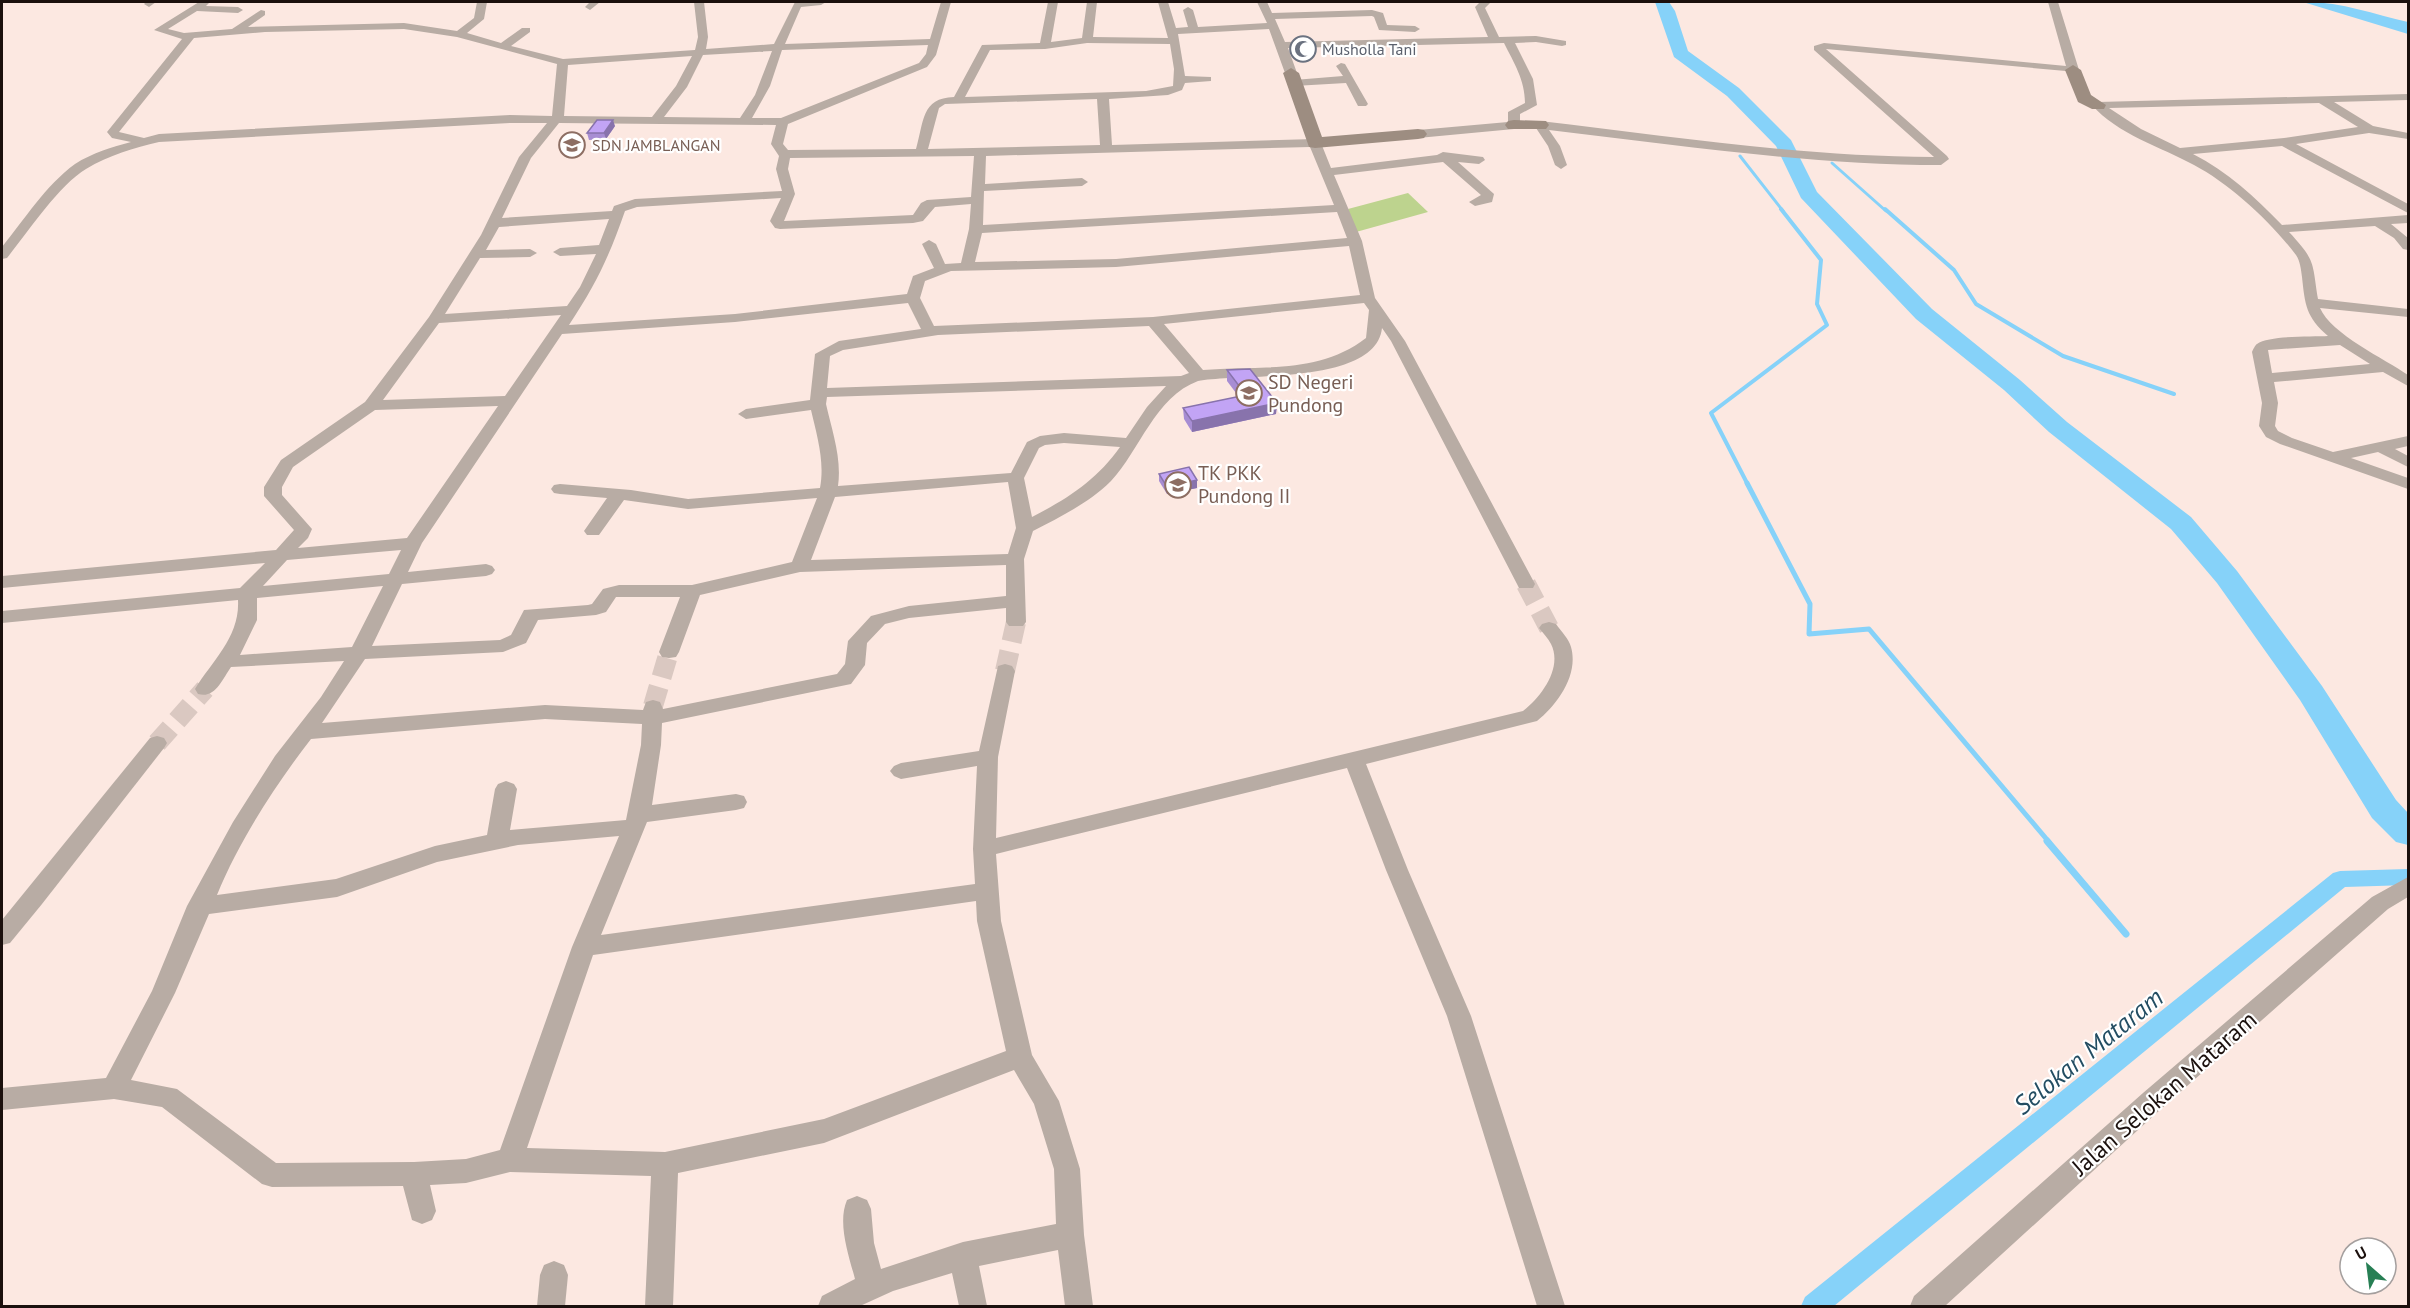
<svg xmlns="http://www.w3.org/2000/svg" width="2410" height="1308" font-family="'PT Sans',sans-serif">
  <style>
    .green { fill: #bdd38e }
    .water { fill: #86d2f9 }
    .lines { fill: none; stroke-linecap: round; stroke-linejoin: round }
    .stream-far3 { stroke: #86d2f9; stroke-width: 3 }
    .stream-far2 { stroke: #86d2f9; stroke-width: 4 }
    .stream-far1 { stroke: #86d2f9; stroke-width: 5 }
    .stream { stroke: #86d2f9; stroke-width: 7 }
    .canal { fill: #86d2f9; fill-rule: evenodd }
    .river { fill: #86d2f9; fill-rule: evenodd }
    .street-tunnel { stroke: #dac8c1; stroke-width: 20; stroke-dasharray: 20 10; stroke-linecap: butt }
    .street { fill: #b8aca4; fill-rule: evenodd }
    .secondary { fill: #9d8d81; fill-rule: evenodd }
    .wall { fill: #a78dd3 }
    .shaded-wall { fill: #8873ac }
    .building { fill: #c2a4f5; stroke: #8873ac; stroke-width: 1.5 }
    .labels { text-anchor: middle; dominant-baseline: central; stroke-width: 4.5; stroke-linejoin: round; paint-order: stroke }
    .far-worship-label { font-size: 16px; fill: #5b616d; stroke: #fff; text-anchor: start }
    .far-education-label { font-size: 16px; fill: #785e54; stroke: #fff; text-anchor: start }
    .education-label { font-size: 20px; fill: #785e54; stroke: #fff; text-anchor: start }
    .near-street-label { font-size: 24px; fill: #1b100d; stroke: #fff }
    .near-water-label { font-size: 26px; font-style: italic; fill: #234d62; stroke: #fff }
  </style>
  <rect width="100%" height="100%" fill="#fce8e1"/>
  <!-- green -->
  <polygon class="green" points="1408,193 1428,212 1356,232 1348,209"/>
  <!-- water -->
  <path class="water" d="M2303,2C2339,1 2373,14 2408,22V34Z"/>
  <g class="lines">
    <!-- stream-far3 -->
    <g class="stream-far3">
      <polyline points="1740,156 1783,211"/>
      <polyline points="1832,163 1886,211"/>
    </g>
    <!-- stream-far2 -->
    <g class="stream-far2">
      <polyline points="1885,209 1954,270 1976,304 2063,356 2174,394"/>
      <polyline points="1748,485 1711,413 1827,325 1817,304 1821,260 1781,209"/>
    </g>
    <!-- stream-far1 -->
    <polyline class="stream-far1" points="1747,483 1810,604 1809,634 1869,629 2049,842"/>
    <!-- stream -->
    <polyline class="stream" points="2047,841 2126,934"/>
    <!-- canal -->
    <polygon class="canal" points="2408,869 2408,885 2345,887 1834,1306 1801,1306 1805,1297 2333,873 2340,871"/>
    <!-- river -->
    <polygon class="river" points="1655,2 1669,2 1675,11 1688,51 1739,88 1791,140 1817,192 1932,309 2020,380 2067,422 2191,517 2237,571 2322,686 2396,800 2408,813 2408,845 2396,842 2372,818 2300,700 2217,583 2171,529 2049,432 2004,390 1916,319 1801,198 1776,146 1727,96 1674,57"/>
    <!-- street-tunnel -->
    <g class="street-tunnel">
      <polyline points="1526,584 1549,628"/>
      <polyline points="1005,671 1016,622"/>
      <polyline points="653,706 669,652"/>
      <polyline points="157,743 205,689"/>
    </g>
    <!-- street -->
    <g class="street">
      <polygon points="146,2 156,2 149,7 144,4"/>
      <path d="M199,2H210L206,6L238,7L243,10L238,13L197,11L168,29L184,33L232,29L261,10L265,11V15L248,27L404,23L457,31L474,18L477,2H487L484,19L467,33L501,43L522,28H530V32L511,46L563,59L695,50L698,37L694,2H704L708,37L706,49L774,44L795,2H826L821,5L801,7L785,44L930,39L941,2H951L936,55L927,67L788,124L783,144L788,150L916,149C924,122 921,98 954,97L982,45L1040,43L1048,2H1058L1051,42L1082,38L1087,2H1097L1093,37L1168,38L1158,2H1168L1176,28L1188,27L1183,10L1188,7L1193,10L1198,27L1267,23L1257,2H1267L1272,13L1372,10L1383,13L1387,25L1415,26L1420,29L1415,32L1379,30L1374,17L1372,16L1275,19L1285,42L1488,37L1475,7L1480,2H1491L1485,8L1499,37L1536,36L1566,41V45L1562,46L1536,42L1515,43L1533,79L1537,105L1520,114V125L1514,129L1418,138L1412,134L1418,130L1508,122V112L1525,103C1525,80 1514,63 1504,43L1288,48L1297,73L1291,76L1285,73L1269,29L1178,34L1185,76L1211,77V81L1185,83L1182,90L1168,95L1109,99L1112,145L1315,139L1321,143L1331,168L1437,155L1443,152L1483,157L1485,160L1479,164L1458,162L1494,194L1492,202L1475,206L1469,202L1481,195L1443,162L1334,175L1362,241L1375,298L1405,341L1535,584L1533,588H1519L1517,584L1391,341L1382,328C1376,386 1238,373 1198,381C1155,397 1140,450 1111,481C1089,503 1060,517 1033,531L1024,559L1026,622L1023,626H1009L1006,622V608L909,618L885,624L867,643L865,665L851,684L662,723L661,745L652,805L736,794L744,796L747,802L744,808L736,810L647,822L601,935L975,884L973,849L977,766L901,779L894,776L890,771L894,766L901,763L979,751L998,666L1005,664L1012,666L1015,671L998,757L996,838L1523,711C1541,697 1563,668 1551,644C1548,638 1543,633 1539,628L1542,624L1549,622L1556,624C1561,631 1569,639 1571,647C1579,675 1557,705 1537,721L1366,764L1408,870L1471,1016L1565,1306H1537L1447,1016L1386,870L1347,768L996,854L1001,921L1032,1055L1059,1101L1080,1169L1084,1235L1093,1306H1065L1058,1250L979,1266L987,1306H959L952,1273L893,1291L860,1306H818L822,1296L855,1279C849,1256 837,1223 847,1200L857,1196L867,1200L871,1209L874,1243L881,1269L963,1242L1056,1224L1054,1169L1034,1104L1014,1070L824,1143L678,1173L673,1306H645L651,1176L510,1172L466,1183L430,1185L436,1211L432,1220L422,1224L412,1220L403,1186L272,1187L262,1184L162,1107L114,1099L2,1110V1088L106,1078L152,991L187,906L233,822L275,756L321,697L344,661L231,667C222,680 215,699 198,694L195,689C213,660 240,637 238,600L2,623V611L240,588L265,563L2,588V576L276,550L294,530L264,496V487L281,460L365,402L429,317L481,235L519,157L547,123H510L159,142C134,148 109,155 86,169C59,185 28,232 7,258L2,259V247C24,220 46,185 75,164C92,153 112,147 131,142L112,138L107,132L182,39L154,30ZM404,29L457,37L557,64L552,116L510,115L159,134L144,138L119,132L194,38L265,32ZM1087,43L1170,44L1174,69L1173,86L1146,91L965,97L990,50L1045,49ZM928,45L926,54L919,63L781,118H752L770,86L782,50ZM772,51L755,95L740,118L664,117L687,87L703,55ZM692,56L676,86L652,117L564,116L568,65ZM1097,99L1100,145L928,149L939,108L945,104ZM559,123L776,125L771,144L779,156L776,169L782,191L635,199L614,206L612,211L502,218L531,158ZM1310,147L1334,205L983,225L984,191L1082,186L1088,182L1082,178L985,184L986,156ZM974,156L971,197L927,200L921,203L913,215L784,221L795,194L788,169L790,158ZM781,198L770,221L775,228L780,229L913,223L923,221L935,207L971,204L969,229L961,263L945,264L936,244L929,240L922,244L934,268L913,276L907,294L735,314L569,325C596,284 609,257 625,211L637,207ZM1337,212L1347,238L1116,259L975,262L982,233ZM609,219L599,245L560,248L553,252L560,256L596,254L580,287L567,306L445,314L480,258L530,257L537,253L530,249L486,250L499,227ZM1349,246L1360,295L1153,317L934,326L920,298L925,281L951,271L1116,267ZM908,303L921,329L839,341L815,354L810,400L746,409L738,414L746,419L811,410C817,436 825,461 820,488L688,499L631,490L560,484L554,485L551,489L554,493L560,494L607,498L584,531L587,535H599L624,500L688,509L817,498L792,562L692,585H619L603,589L592,604L588,605L524,610L511,635L500,640L372,646L402,584L486,576L492,574L495,570L492,566L486,564L408,572L422,543L562,334L735,322ZM1364,303L1369,310L1366,338C1318,375 1260,365 1203,370L1164,324ZM561,315L505,396L383,400L439,323ZM1149,326L1189,373L1181,376L827,388L830,356L843,350L938,335ZM1166,386L1147,407L1126,438L1064,433L1040,436L1027,442L1011,473L838,486C842,458 832,431 826,404L827,397ZM498,406L407,538L298,548L308,538L312,529L282,495V487L293,467L375,410ZM1064,443L1120,447C1097,480 1067,499 1032,517L1024,478L1039,448L1045,445ZM1008,482L1016,528L1008,554L811,560L835,497ZM401,550L389,574L263,586L287,560ZM1006,565V596L909,606L871,616L848,641L845,664L837,674L663,709L660,702L653,700L646,702L643,710L545,705L322,723L365,659L503,652L526,643L538,620L596,615L606,612L616,597H680L659,652L662,657L669,658L676,657L679,652L700,595L800,572ZM383,586L352,647L240,655L257,620V598ZM545,719L642,724L641,745L626,820L510,830L517,789L514,784L506,781L498,784L495,789L487,835L435,846L336,879L217,895C239,841 276,784 311,739ZM619,836L572,947L500,1150L466,1159L414,1162L276,1163L177,1089L131,1080L175,993L209,914L337,897L437,862L518,845ZM976,901L977,921L1006,1051L824,1119L665,1152L527,1148L593,955Z"/>
      <polygon points="590,2 600,2 590,10 585,7"/>
      <path d="M2048,2H2058L2079,70L2077,72L1826,49L1947,156L1949,159L1941,165C1810,165 1679,145 1549,130L1560,146L1567,165L1561,169L1555,165L1548,146L1534,125L1540,121C1671,136 1802,157 1934,157L1814,50V46L1824,43L2066,66Z"/>
      <polygon points="1341,63 1345,64 1368,104 1366,106 1358,106 1346,83 1294,86 1288,83 1294,80 1343,76 1336,66"/>
      <path d="M2408,94V100L2334,102L2373,126L2408,133V139L2369,133L2296,144L2408,204V213L2282,146L2193,154C2228,172 2255,197 2282,225L2408,215V223L2391,224L2408,238V250L2403,249L2394,238L2375,226L2289,232C2316,261 2312,262 2318,299L2408,309V317L2320,308C2331,334 2385,359 2408,375V386L2383,372L2274,382L2278,403L2275,426L2278,431L2292,438L2333,452L2408,436V446L2395,449L2408,456V467L2378,452L2351,458L2408,478V489L2280,444L2266,437L2259,426L2262,403L2252,352C2253,350 2255,345 2257,344C2269,335 2313,337 2328,336C2306,317 2305,305 2302,277C2301,269 2300,261 2296,255C2271,222 2230,184 2194,165C2161,147 2117,134 2092,105L2098,102ZM2319,103L2358,127L2284,138L2180,148L2141,129L2109,108ZM2340,345L2370,364L2272,373L2268,350Z"/>
      <polygon points="157,736 164,738 167,743 164,748 42,904 10,943 2,945 2,920 150,738"/>
      <polygon points="2408,877 2408,897 2388,909 2161,1109 1945,1306 1910,1306 1914,1296 2143,1093 2372,897"/>
      <polygon points="554,1261 564,1265 568,1275 565,1306 537,1306 540,1275 544,1265"/>
    </g>
    <!-- secondary -->
    <g class="secondary">
      <polygon points="2073,65 2081,70 2091,95 2106,105 2104,109 2092,109 2078,102 2065,70"/>
      <polygon points="1291,68 1299,73 1322,137 1418,129 1424,130 1427,134 1424,138 1418,139 1315,148 1309,147 1283,73"/>
      <polygon points="1514,120 1546,121 1549,125 1546,129 1508,129 1505,125 1508,121"/>
    </g>
  </g>
  <!-- wall -->
  <g class="wall">
    <polygon points="615,126 606,139 589,140 587,133"/>
    <polygon points="1227,370 1277,403 1276,414 1192,432 1184,419 1183,408 1239,397 1227,381"/>
    <polygon points="1159,474 1197,488 1167,494 1159,481"/>
  </g>
  <!-- shaded-wall -->
  <g class="shaded-wall">
    <polygon points="613,120 615,126 606,139 604,133"/>
    <polygon points="1277,403 1276,414 1192,432 1192,421"/>
    <polygon points="1197,480 1197,488 1167,494 1167,487"/>
  </g>
  <!-- building -->
  <g class="building">
    <polygon points="597,120 613,120 604,133 587,133"/>
    <polygon points="1250,369 1277,403 1192,421 1183,408 1246,395 1227,370"/>
    <polygon points="1189,467 1197,480 1167,487 1159,474"/>
  </g>
  <!-- icons -->
  <defs>
    <g id="mosque-ring" transform="scale(1.35)"><circle r="9.5" fill="#fff" stroke="#6b7280" stroke-width="1.5"/><path d="M3.5-4.9A6 6 0 1 0 3.5 4.9A5 5 0 1 1 3.5-4.9Z" fill="#6b7280"/></g>
    <g id="school-ring" transform="scale(1.35)"><circle r="9.5" fill="#fff" stroke="#8d6e63" stroke-width="1.5"/><path d="M0-5L7-2L0 1L-7-2ZM-4 1L0 2.5L4 1V4Q0 6-4 4Z" fill="#8d6e63"/></g>
  </defs>
  <g fill-rule="evenodd">
    <use href="#mosque-ring" x="1303" y="49"/>
    <use href="#school-ring" x="572" y="145"/>
    <use href="#school-ring" x="1249" y="393"/>
    <use href="#school-ring" x="1178" y="485"/>
  </g>
  <g class="labels">
    <!-- far-worship labels -->
    <g class="far-worship-label">
      <text x="1322" y="49">Musholla Tani</text>
    </g>
    <!-- far-education labels -->
    <g class="far-education-label">
      <text x="592" y="145">SDN JAMBLANGAN</text>
    </g>
    <!-- education labels -->
    <g class="education-label">
      <text x="1268" y="382">SD Negeri<tspan x="1268" dy="23">Pundong</tspan></text>
      <text x="1198" y="473">TK PKK<tspan x="1198" dy="23">Pundong II</tspan></text>
    </g>
    <!-- near-street labels -->
    <g class="near-street-label">
      <text transform="translate(2164 1093) rotate(-41)">Jalan Selokan Mataram</text>
    </g>
    <!-- near-water labels -->
    <g class="near-water-label">
      <text transform="translate(2088 1051) rotate(-39)">Selokan Mataram</text>
    </g>
  </g>
  <!-- border -->
  <rect width="2410" height="1308" fill="none" stroke="#1b100d" stroke-width="6"/>
  <!-- north arrow -->
  <g transform="translate(2368 1266) rotate(332)"><circle r="28" fill="#ffffff" stroke="#a49f9e" stroke-width="1.5"/>
  <path d="M0-4.5L10 22L0 15L-10 22Z" fill="#277f54"/>
  <text y="-9" font-size="16" font-weight="bold" text-anchor="middle" fill="#1b100d">U</text>
  </g>
</svg>
